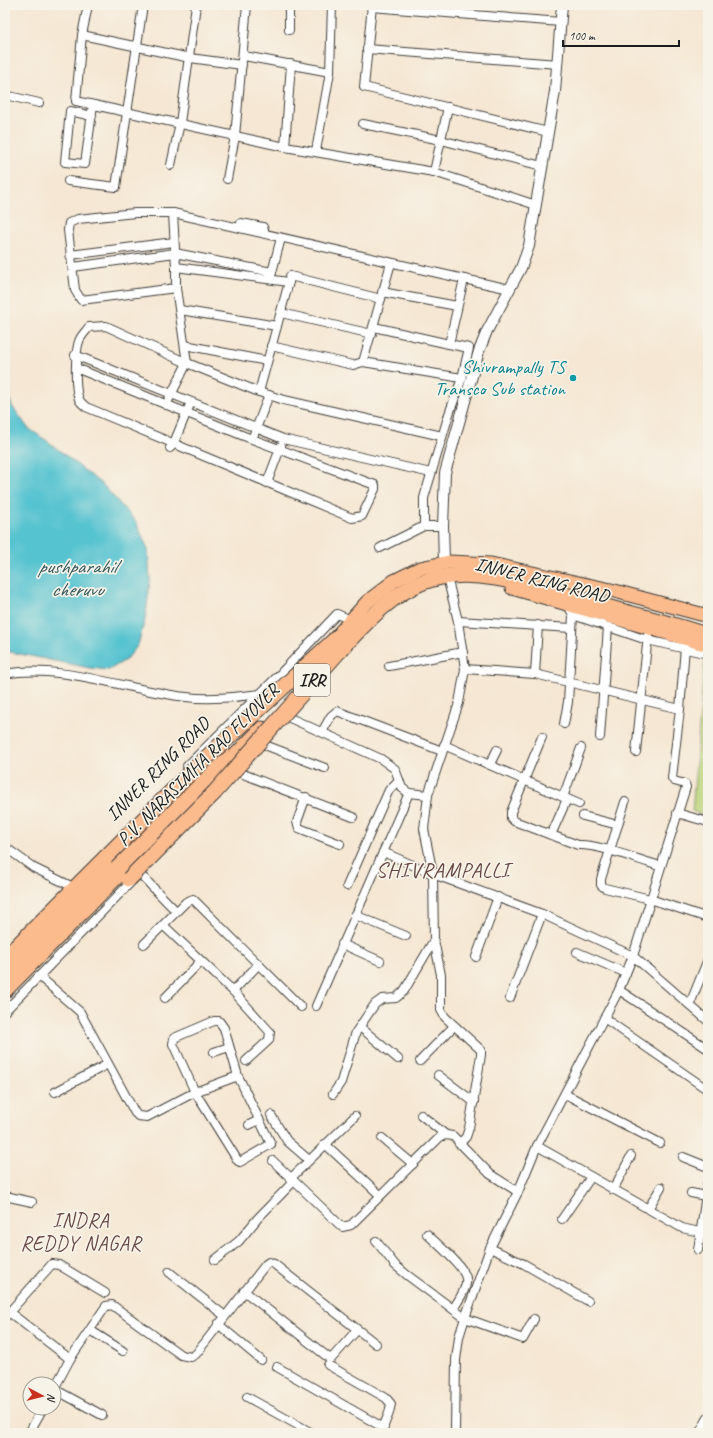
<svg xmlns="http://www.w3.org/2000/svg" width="713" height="1438" font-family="Caveat,sans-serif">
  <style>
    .green { fill: #b9d378; stroke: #6a784a }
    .water { fill: #57c3d0; stroke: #3a7076 }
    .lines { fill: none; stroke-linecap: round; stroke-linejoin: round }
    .minor-casing { stroke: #3d3a37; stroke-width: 10 }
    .tertiary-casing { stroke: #3d3a37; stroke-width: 12 }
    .primary-casing { stroke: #3d3a37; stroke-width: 15 }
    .motorway-casing { stroke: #3d3a37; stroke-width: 17 }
    .minor { stroke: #fff; stroke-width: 8 }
    .tertiary { stroke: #fff; stroke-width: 10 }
    .primary { stroke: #fbbb8d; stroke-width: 13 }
    .motorway { stroke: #fbbb8d; stroke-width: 15 }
    .motorway-bridge-casing { stroke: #3d3a37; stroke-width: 17; stroke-linecap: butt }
    .motorway-bridge { stroke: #fbbb8d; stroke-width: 15 }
    .culture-dot { fill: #0f9aa8; stroke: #f7f3e8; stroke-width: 1.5 }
    .labels { text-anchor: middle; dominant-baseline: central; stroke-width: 3.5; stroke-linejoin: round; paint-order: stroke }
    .shield { fill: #f7f3e8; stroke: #5e5c59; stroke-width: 1 }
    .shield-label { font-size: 18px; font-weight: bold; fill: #1c1c1c }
    .culture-label { font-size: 19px; fill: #0d838f; stroke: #f7f3e8; text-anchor: end }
    .street-label { font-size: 19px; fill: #1c1c1c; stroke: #f7f3e8 }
    .water-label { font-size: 20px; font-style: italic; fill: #31565b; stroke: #f7f3e8 }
    .neighbourhood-label { font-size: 20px; letter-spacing: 1px; fill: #674745; stroke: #f7f3e8 }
    .quarter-label { font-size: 21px; letter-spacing: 1px; fill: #674745; stroke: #f7f3e8 }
  </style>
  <rect width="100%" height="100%" fill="#f7f3e8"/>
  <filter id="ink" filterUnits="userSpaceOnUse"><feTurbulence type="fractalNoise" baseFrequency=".025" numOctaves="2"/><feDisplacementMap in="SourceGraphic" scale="8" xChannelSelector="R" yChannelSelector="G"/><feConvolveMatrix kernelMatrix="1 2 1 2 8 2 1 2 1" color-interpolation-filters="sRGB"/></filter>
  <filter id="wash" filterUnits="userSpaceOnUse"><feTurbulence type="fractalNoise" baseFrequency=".012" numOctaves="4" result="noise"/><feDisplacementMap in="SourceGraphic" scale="16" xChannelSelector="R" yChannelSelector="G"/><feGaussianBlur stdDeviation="0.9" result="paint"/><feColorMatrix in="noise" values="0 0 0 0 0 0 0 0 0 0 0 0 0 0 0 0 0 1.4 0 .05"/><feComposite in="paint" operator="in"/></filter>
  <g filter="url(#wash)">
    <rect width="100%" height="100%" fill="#f5e7d3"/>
    <!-- green -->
    <polygon class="green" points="705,656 708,657 708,817 692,811"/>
    <!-- water -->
    <polygon class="water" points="5,386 12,406 28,428 50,443 104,486 136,522 148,549 150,579 146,615 138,645 127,659 109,670 90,668 5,651"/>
  </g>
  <g filter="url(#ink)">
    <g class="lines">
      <!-- minor casing -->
      <g class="minor-casing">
        <g id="minor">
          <polyline points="88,5 82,35 76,101 285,147 434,172 536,205"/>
          <polyline points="372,5 364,87 548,132"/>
          <polyline points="371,7 561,22"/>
          <polyline points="289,30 289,5"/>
          <polyline points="82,35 190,58 242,65"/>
          <polyline points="367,49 558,64"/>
          <polyline points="244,56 330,72 316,151"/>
          <polyline points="330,72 332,5"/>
          <polyline points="5,95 39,103"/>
          <polyline points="92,116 70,111 65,162 85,164 93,105"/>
          <polyline points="363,124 441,140 542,166"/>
          <polyline points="285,147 291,64"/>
          <polyline points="171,165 180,123 196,5"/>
          <polyline points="434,172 448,107"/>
          <polyline points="227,179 235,136 247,5"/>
          <polyline points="68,181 116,187 143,5"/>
          <polyline points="173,213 176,267"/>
          <polyline points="241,223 263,227 265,234"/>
          <polyline points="70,255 174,242"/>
          <polyline points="73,267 175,253 272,272"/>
          <polyline points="271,276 281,238"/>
          <polyline points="464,279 510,289"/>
          <polyline points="289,282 290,276 381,299"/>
          <polyline points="176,288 176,267 289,282 259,392"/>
          <polyline points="382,292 457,306"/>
          <polyline points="180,310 277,326"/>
          <polyline points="281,313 372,334"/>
          <polyline points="374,327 449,344"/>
          <polyline points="185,345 267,361"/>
          <polyline points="271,346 353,365 363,362 462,378"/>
          <polyline points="75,355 283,439 431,473"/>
          <polyline points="363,362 391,263"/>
          <path d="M76,368L244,436L375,485V489L362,516L352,518L86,407C84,405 81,403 80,401C74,392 75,349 80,339C82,335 86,331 89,327L106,326L187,363L259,392L284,400L442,436"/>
          <polyline points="166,405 187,363 176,288 81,300 75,290 68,230 69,223 78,219 135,213 173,213 464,279 449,344 469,348 462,378 449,414 424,498 424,526"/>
          <polyline points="254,434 269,395"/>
          <polyline points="170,448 173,445 191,402"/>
          <polyline points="267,483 281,446"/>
          <polyline points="380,548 424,526 443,526"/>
          <polyline points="448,581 458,621 465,669 459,703 428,795 424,829 433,874 434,940 441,975 441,1010 445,1017 481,1050 481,1055 469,1128 466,1137 459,1144"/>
          <polyline points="568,605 573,615 647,640 708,654"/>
          <polyline points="458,621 571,628"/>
          <polyline points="389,666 463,652"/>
          <polyline points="465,669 535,674 680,709"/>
          <path d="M5,674C61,663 130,691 186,697C211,700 235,697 260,694"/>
          <polyline points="535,674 538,625"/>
          <polyline points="281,714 381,759 395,769 402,788 409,793 428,795"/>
          <polyline points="564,724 568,702 573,615"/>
          <polyline points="322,732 331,716 337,711 442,751"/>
          <path d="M542,737L511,812V818L514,821L578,845C599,844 638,860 660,866"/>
          <polyline points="600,737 608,627"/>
          <polyline points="257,742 325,768"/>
          <polyline points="444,745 579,804"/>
          <polyline points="636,752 648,635"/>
          <polyline points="490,764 497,750"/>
          <polyline points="187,766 281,673 337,614 351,620"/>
          <polyline points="233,770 353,817"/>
          <polyline points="306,797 297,822 299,828 340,844"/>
          <polyline points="563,797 581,748"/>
          <polyline points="625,802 601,879 601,885 605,888 650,899 708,918"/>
          <polyline points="677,813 708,822"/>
          <polyline points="583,816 618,825"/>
          <polyline points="551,835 567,799"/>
          <polyline points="5,847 34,868 69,885"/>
          <polyline points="383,852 433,874 542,914 633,956 708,1021"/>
          <polyline points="135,869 176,911"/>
          <polyline points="347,886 389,790 399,780"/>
          <polyline points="355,915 406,936"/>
          <polyline points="163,925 233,991 270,1032 269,1040 246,1061"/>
          <polyline points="144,944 186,902 193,899 301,1007"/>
          <polyline points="342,944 380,961"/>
          <polyline points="577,952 626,973"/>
          <polyline points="476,957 498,897"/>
          <polyline points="39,976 80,1012 135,1113 138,1116 147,1117 195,1092 238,1161 240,1162 271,1144 238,1076 195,1092 173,1044 174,1038 214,1021 219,1021 224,1028 238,1076"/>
          <polyline points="619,990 708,1049"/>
          <polyline points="233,991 259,964"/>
          <polyline points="165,998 201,961"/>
          <polyline points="510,998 542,914"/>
          <polyline points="690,1004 708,959"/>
          <polyline points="316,1006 409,793"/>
          <polyline points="5,1011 135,878"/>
          <polyline points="604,1018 708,1090"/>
          <polyline points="360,1027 398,1059"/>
          <polyline points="214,1052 229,1047"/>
          <polyline points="420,1061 454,1026"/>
          <polyline points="438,1075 474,1102"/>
          <polyline points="55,1092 108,1064"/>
          <polyline points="333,1094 341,1082 356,1032 375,1004 382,999 396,998 404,991 434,940"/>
          <polyline points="565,1094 660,1143"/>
          <polyline points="271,1115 287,1141 309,1160"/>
          <polyline points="421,1115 446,1135"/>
          <polyline points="249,1125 259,1120"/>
          <polyline points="382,1138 413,1164"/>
          <polyline points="325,1144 380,1195"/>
          <polyline points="537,1146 682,1228 708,1234"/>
          <polyline points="683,1157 708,1167"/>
          <polyline points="273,1161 342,1227 351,1225 440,1137 446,1135 453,1136 490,1174 518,1192"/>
          <polyline points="290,1179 355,1116"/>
          <polyline points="613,1190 631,1156"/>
          <polyline points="691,1193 706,1196"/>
          <polyline points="5,1196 32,1202"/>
          <polyline points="648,1209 661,1187"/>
          <polyline points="562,1219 591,1177"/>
          <path d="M427,1234C436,1243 464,1266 466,1278C468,1288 458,1301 453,1309"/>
          <polyline points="376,1241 395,1265 407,1275 465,1318 523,1339 534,1319"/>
          <polyline points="490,1248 524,1264 588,1301"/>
          <polyline points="698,1250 708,1181"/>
          <polyline points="215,1260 239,1241 258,1218 293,1182"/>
          <polyline points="169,1272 225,1316"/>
          <polyline points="244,1291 329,1358 332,1358 357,1330"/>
          <polyline points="9,1312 70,1359"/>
          <polyline points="5,1317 52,1264 59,1265 105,1293"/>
          <polyline points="218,1324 261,1360"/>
          <polyline points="90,1330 123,1351"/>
          <polyline points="328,1365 386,1398 391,1404 389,1413 381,1433"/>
          <polyline points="277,1367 384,1428"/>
          <polyline points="54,1389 70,1359 106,1306 112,1305 181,1355 191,1357 196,1354 266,1264 269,1262 274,1264 376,1344"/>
          <polyline points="54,1389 102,1415"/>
          <polyline points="247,1397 312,1433"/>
          <polyline points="29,1433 43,1408"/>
          <polyline points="455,1433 456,1360 459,1337 465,1318 490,1248 518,1192 537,1146 619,990 633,956 686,787 685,784 674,781 672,778 680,709 685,647"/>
          <polyline points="699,1433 708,1418"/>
        </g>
      </g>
      <!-- tertiary casing -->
      <g class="tertiary-casing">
        <polyline id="tertiary" points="444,562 443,526 445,473 479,351 487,331 521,268 529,246 555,91 562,5"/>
      </g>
      <!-- primary casing -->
      <g class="primary-casing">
        <g id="primary">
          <polyline points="512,588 708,645"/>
          <polyline points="333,640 367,602 394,581 420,568 449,562 491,564 611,590 708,616"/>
          <polyline points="5,971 223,751"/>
        </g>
      </g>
      <!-- motorway casing -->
      <g class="motorway-casing">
        <g id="motorway">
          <path d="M339,651C364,625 388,596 423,582C477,562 550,592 603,606C638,616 674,624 708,636"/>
          <polyline points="5,958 106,857"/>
          <polyline points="5,990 262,729"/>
        </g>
      </g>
      <!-- minor -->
      <use href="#minor" class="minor"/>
      <!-- tertiary -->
      <use href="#tertiary" class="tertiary"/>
      <!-- primary -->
      <use href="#primary" class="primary"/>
      <!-- motorway -->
      <use href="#motorway" class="motorway"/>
      <!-- motorway-bridge casing -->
      <g class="motorway-bridge-casing">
        <g id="motorway-bridge">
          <polyline points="106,857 193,770 341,634"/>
          <polyline points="129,879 215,792 348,641"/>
        </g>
      </g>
      <!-- motorway-bridge -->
      <use href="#motorway-bridge" class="motorway-bridge"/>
    </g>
  </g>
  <!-- markers -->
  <circle class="culture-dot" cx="573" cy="378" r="4"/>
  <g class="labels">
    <!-- shield labels -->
    <rect class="shield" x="294" y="664" width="36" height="32" rx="3"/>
    <g class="shield-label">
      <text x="312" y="680">IRR</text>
    </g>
    <!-- culture labels -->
    <g class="culture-label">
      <text x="565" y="367">Shivrampally TS<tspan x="565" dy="22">Transco Sub station</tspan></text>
    </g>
    <!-- street labels -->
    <g class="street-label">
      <text transform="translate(542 580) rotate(14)">INNER RING ROAD</text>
      <text transform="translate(198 765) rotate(-45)">P.V. NARASIMHA RAO FLYOVER</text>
      <text transform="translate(158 769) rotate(-45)">INNER RING ROAD</text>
    </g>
    <!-- water labels -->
    <g class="water-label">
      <text x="77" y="566">pushparahil<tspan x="77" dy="23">cheruvu</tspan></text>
    </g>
    <!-- neighbourhood labels -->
    <g class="neighbourhood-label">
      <text x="81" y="1220">INDRA<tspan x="81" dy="23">REDDY NAGAR</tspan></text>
    </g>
    <!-- quarter labels -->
    <g class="quarter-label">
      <text x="443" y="870">SHIVRAMPALLI</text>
    </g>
  </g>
  <!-- margin -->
  <rect width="713" height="1438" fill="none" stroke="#f7f3e8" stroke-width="20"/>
  <!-- north arrow -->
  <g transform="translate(42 1396) rotate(97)"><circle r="19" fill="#f7f3e8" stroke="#9f9d96"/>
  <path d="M0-3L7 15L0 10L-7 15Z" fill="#c8321e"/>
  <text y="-6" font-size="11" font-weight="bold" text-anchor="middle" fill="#1c1c1c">N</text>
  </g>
  <!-- scale -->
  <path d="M563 40v6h116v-6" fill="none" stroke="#1c1c1c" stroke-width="2"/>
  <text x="569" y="40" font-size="12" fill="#1c1c1c" stroke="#f7f3e8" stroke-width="3" paint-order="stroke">100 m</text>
</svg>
